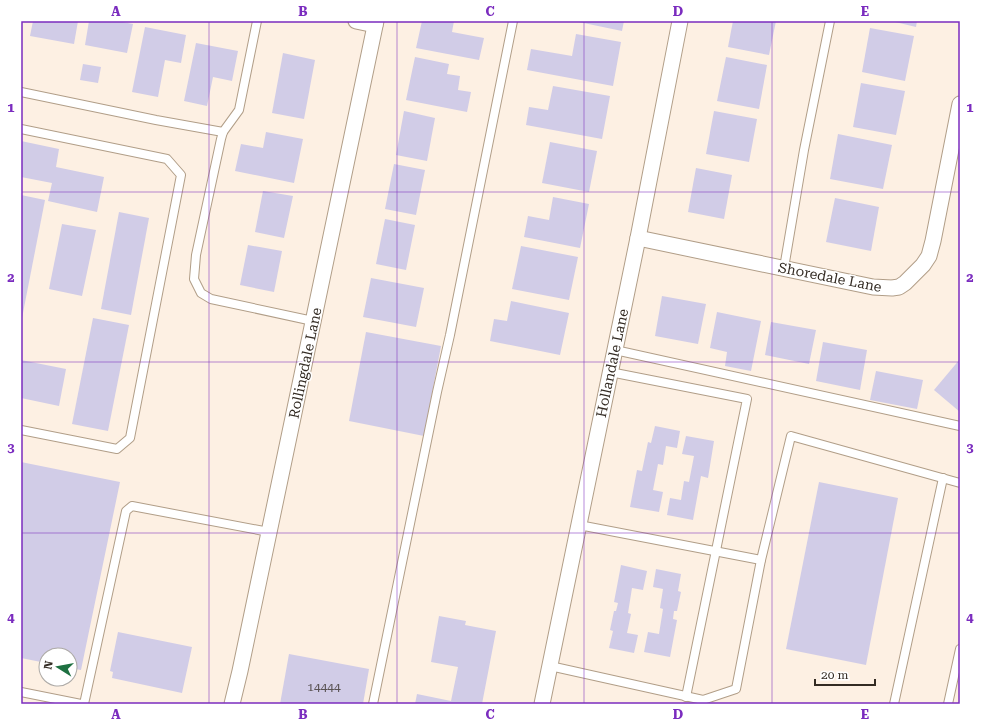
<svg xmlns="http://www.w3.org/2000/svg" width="981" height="725" font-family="'Roboto Serif',serif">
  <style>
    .building { fill: #d1cce7 }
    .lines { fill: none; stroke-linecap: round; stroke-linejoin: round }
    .service-casing { stroke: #b19e88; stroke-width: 10 }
    .minor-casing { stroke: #b19e88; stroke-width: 17 }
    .service { stroke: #fff; stroke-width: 8 }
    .minor { stroke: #fff; stroke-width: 15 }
    .grid { fill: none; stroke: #7b2cbf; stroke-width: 1; stroke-opacity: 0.55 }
    .labels { text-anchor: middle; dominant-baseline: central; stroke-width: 3; stroke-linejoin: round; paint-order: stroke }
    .number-label { font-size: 12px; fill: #5a5354 }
    .street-label { font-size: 14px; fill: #332b23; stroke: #fff }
    .neatline { fill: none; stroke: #7b2cbf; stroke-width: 1.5 }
    .grid-label { font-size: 13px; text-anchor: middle; font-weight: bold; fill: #7b2cbf }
  </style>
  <rect width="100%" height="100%" fill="#fdf0e3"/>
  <!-- building -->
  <g class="building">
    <polygon points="33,21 78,21 74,44 30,36"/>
    <polygon points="89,21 117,21 133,24 127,53 85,45"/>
    <polygon points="422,21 454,21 452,32 484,38 479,60 416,48"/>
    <polygon points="574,21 624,21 622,31"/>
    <polygon points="733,21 776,21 769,55 728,47"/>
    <polygon points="891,21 917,21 916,27"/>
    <polygon points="145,27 186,35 181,63 165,60 158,97 132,92"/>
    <polygon points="870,28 914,36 905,81 862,72"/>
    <polygon points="576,34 621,42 613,86 527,70 531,49 572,56"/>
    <polygon points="196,43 238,51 232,81 213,77 207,106 184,101"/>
    <polygon points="283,53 315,60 304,119 272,113"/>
    <polygon points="415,57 449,64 447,74 460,76 458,90 471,92 467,112 406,100"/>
    <polygon points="726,57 767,65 759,109 717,101"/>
    <polygon points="83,64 101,67 98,83 80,80"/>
    <polygon points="861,83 905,91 896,135 853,127"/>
    <polygon points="553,86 610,96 602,139 526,125 529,107 548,110"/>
    <polygon points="404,111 435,118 427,161 396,155"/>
    <polygon points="714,111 757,119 749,162 706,154"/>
    <polygon points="266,132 303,139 294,183 235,171 241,144 263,148"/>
    <polygon points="838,134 892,145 883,189 830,179"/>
    <polygon points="21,141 59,149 56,167 104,177 97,212 48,201 52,183 21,177"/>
    <polygon points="550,142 597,151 589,192 542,183"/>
    <polygon points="394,164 425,170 416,215 385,209"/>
    <polygon points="696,168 732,175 724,219 688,212"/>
    <polygon points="263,191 293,196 284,238 255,232"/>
    <polygon points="21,195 45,200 22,318 21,318"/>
    <polygon points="553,197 589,204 580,248 524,237 528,216 549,220"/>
    <polygon points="835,198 879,207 871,251 826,242"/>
    <polygon points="119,212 149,218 131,315 101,309"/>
    <polygon points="385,219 415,225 406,270 376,264"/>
    <polygon points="62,224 96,230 82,296 49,289"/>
    <polygon points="248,245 282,251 274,292 240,285"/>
    <polygon points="521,246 578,257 569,300 512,289"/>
    <polygon points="371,278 424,288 416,327 363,317"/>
    <polygon points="662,296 706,304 698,344 655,336"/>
    <polygon points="511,301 569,313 560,355 490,341 494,319 507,321"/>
    <polygon points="717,312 761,321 751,371 725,366 727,352 710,348"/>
    <polygon points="93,318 129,325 108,431 72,424"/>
    <polygon points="771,322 816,330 809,364 765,355"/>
    <polygon points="366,332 441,346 424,436 349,421"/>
    <polygon points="823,342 867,350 860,390 816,381"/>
    <polygon points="960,359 960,412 934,390"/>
    <polygon points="21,360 66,369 59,406 21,398"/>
    <polygon points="876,371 923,380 917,409 870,400"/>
    <polygon points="655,426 680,431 677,448 666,446 663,465 658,464 653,490 663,492 659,512 630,507 637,470 642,471 648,442 651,443"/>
    <polygon points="686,436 714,441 708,478 701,476 693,520 667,515 670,498 681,500 684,481 689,482 694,456 682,454"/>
    <polygon points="21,462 120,482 81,670 70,668 70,655 46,655 46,663 21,658"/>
    <polygon points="819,482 898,498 866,665 786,649"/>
    <polygon points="621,565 647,571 643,590 632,588 628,613 631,614 627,633 638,635 634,653 609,648 613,631 610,630 614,611 616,611 618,603 614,602"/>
    <polygon points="656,569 681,574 678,591 681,592 677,611 674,611 673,619 677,620 670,657 644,652 648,632 659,634 663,609 660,608 663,589 653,587"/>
    <polygon points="439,616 466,621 465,625 496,631 482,704 415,704 417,694 451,701 458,667 431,662"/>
    <polygon points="118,632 192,647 182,693 112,678 113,672 110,671"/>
    <polygon points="289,654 369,669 363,704 280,704"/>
  </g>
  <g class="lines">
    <!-- service casing -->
    <g class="service-casing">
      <g id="service">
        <polyline points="257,21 239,110 223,132 221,139 196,255 194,279 201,293 211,299 313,321"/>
        <polyline points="21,92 156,120 223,132"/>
        <polyline points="21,129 167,159 181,175 130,438 117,449 21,430"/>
        <polyline points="784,268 804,150 830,21"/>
        <polyline points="615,350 960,426"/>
        <polyline points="610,372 747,399 686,697"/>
        <polyline points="579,525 761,560"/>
        <polyline points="550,666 703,700 736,689 761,560 791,436 960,483"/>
        <polyline points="21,692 81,704"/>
        <polyline points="84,704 126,511 132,506 269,532"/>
        <polyline points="373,704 437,392 450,335 513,21"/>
        <polyline points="894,704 943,478"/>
        <polyline points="948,704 960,649"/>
      </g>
    </g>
    <!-- minor casing -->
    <g class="minor-casing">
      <g id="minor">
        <polyline points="356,21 375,25"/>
        <polyline points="638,238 873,287 892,288 899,287 905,283 923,265 929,256 933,241 960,104"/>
        <polyline points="232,704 240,671 376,21"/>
        <polyline points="542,704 638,238 680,21"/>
      </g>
    </g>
    <!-- service -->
    <use href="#service" class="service"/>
    <!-- minor -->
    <use href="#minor" class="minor"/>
  </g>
  <!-- grid -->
  <path class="grid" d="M209,21V704M397,21V704M584,21V704M772,21V704M21,192H960M21,362H960M21,533H960"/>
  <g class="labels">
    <!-- number labels -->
    <g class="number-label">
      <text x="324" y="687">14444</text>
    </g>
    <!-- street labels -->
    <g class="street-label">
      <text transform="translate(830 277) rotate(11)">Shoredale Lane</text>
      <text transform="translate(305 363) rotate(-78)">Rollingdale Lane</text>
      <text transform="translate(612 363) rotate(-78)">Hollandale Lane</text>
    </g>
  </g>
  <!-- border -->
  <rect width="981" height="725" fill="none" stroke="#ffffff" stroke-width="44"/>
  <!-- north arrow -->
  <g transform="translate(58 667) rotate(281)"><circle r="19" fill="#ffffff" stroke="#adaaa7"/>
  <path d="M0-3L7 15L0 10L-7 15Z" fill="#1d7041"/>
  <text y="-6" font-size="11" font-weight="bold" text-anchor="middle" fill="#332b23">N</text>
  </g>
  <!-- scale -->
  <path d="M815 679v6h60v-6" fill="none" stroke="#332b23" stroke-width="2"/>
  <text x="821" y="679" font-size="12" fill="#332b23" stroke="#ffffff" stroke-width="3" paint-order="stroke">20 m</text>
  <rect x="22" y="22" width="937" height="681" class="neatline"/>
  <g class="grid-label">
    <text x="116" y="16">A</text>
    <text x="303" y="16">B</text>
    <text x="490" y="16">C</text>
    <text x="678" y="16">D</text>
    <text x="865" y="16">E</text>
    <text x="11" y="112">1</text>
    <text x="970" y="112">1</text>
    <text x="11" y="282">2</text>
    <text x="970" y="282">2</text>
    <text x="11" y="452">3</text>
    <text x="970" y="452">3</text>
    <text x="11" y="622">4</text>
    <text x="970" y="622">4</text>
    <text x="116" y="719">A</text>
    <text x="303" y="719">B</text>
    <text x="490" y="719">C</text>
    <text x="678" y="719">D</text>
    <text x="865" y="719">E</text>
  </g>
</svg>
